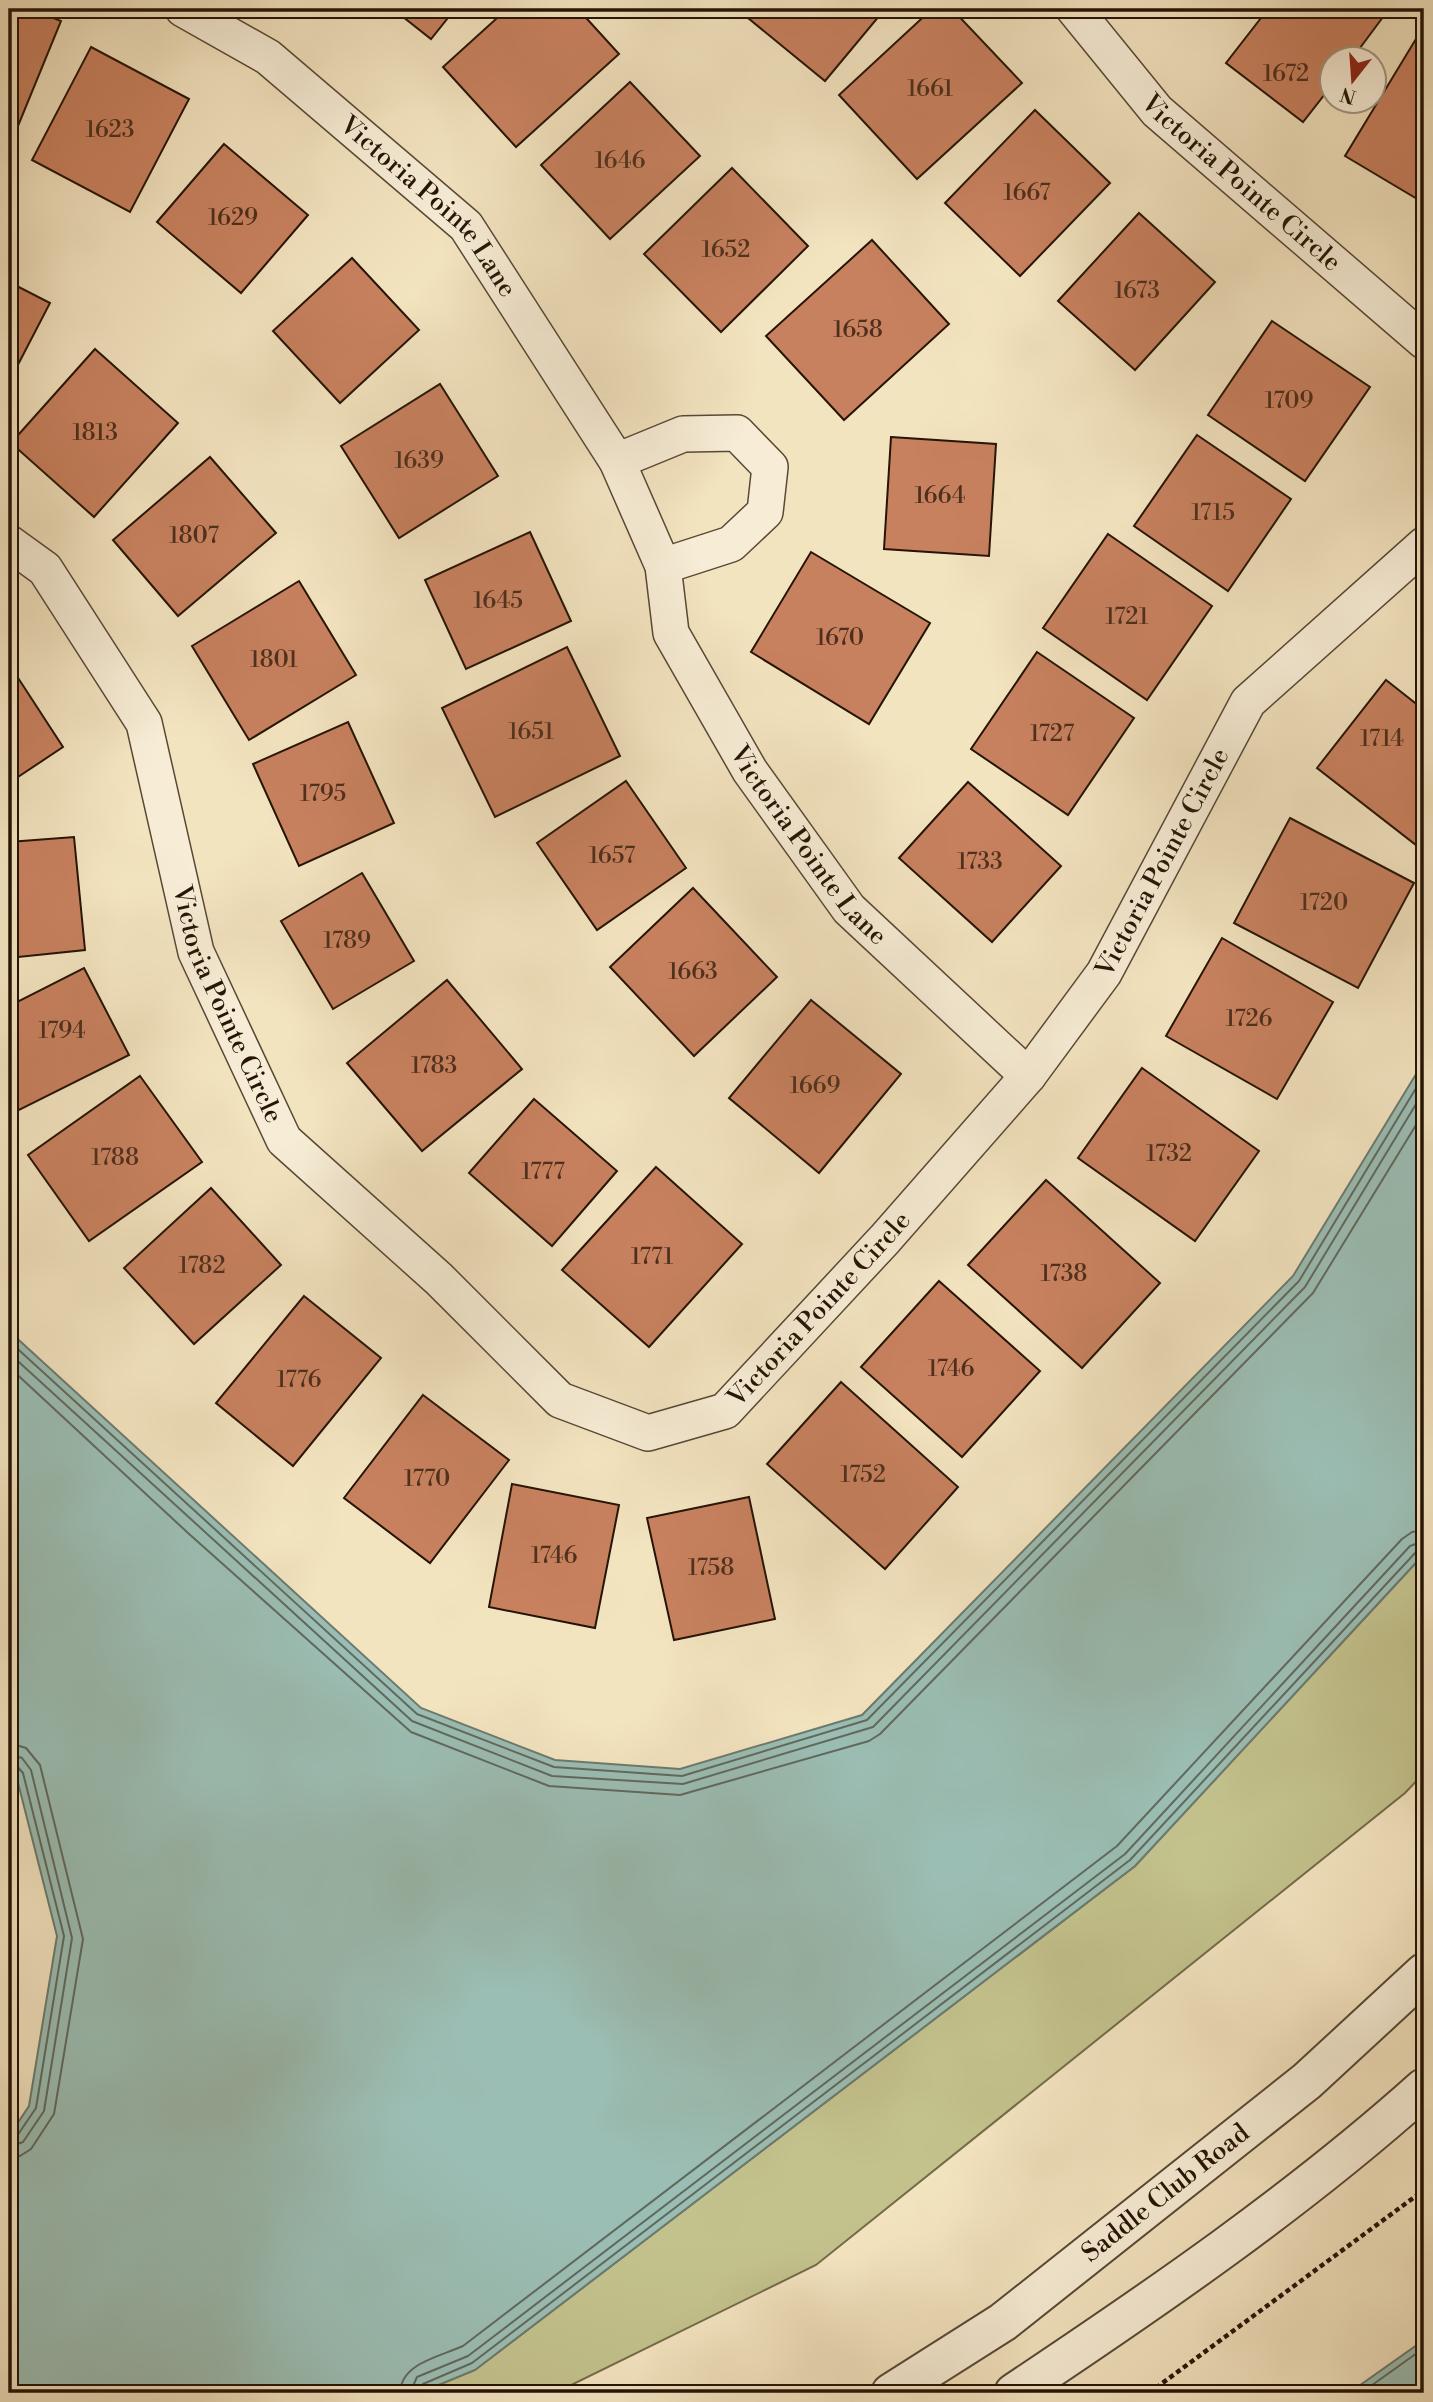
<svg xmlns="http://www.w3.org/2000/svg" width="1433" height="2402" font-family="'Libre Bodoni',serif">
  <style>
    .green { fill: #c3c28d; stroke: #746b4a; stroke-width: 2 }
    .water { fill: #9bbeb4; stroke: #6c7a6f; stroke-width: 2 }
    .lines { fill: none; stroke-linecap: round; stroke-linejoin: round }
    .shore { stroke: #60695e; stroke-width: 2 }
    .building { fill: #c8815f; stroke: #251407; stroke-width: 2 }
    .minor-casing { stroke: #584835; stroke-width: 38 }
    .tertiary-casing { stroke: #584835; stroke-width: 42 }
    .path { stroke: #251407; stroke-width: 4.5; stroke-dasharray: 5 3.5; stroke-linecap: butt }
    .minor { stroke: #f7edd6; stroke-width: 35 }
    .tertiary { stroke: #f7edd6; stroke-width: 38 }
    .labels { text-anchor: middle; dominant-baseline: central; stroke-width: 5; stroke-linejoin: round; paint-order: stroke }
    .number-label { font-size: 23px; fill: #4e2f1d }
    .street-label { font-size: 26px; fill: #251407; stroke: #f7edd6 }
  </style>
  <rect width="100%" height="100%" fill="#f3e4c0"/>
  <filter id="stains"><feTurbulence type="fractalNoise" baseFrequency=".00286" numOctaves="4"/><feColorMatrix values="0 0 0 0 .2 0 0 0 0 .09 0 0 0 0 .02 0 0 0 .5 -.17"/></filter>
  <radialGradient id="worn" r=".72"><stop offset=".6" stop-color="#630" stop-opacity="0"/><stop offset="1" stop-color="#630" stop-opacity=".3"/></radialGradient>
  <!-- green -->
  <polygon class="green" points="1424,1554 1424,1773 1405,1793 816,2265 555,2393 419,2393 475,2370 1135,1866"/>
  <!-- water -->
  <g class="water">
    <polygon points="1424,1061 1424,1554 1135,1866 475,2370 419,2393 9,2393 9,2136 29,2106 57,1936 16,1775 9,1767 9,1331 421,1708 555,1760 680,1769 862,1715 1293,1276"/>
    <polygon points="1424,2340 1424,2393 1349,2393"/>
  </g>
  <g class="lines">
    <!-- shore -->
    <g class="shore">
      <polyline points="9,1341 417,1714 554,1767 682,1776 867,1720 1299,1281 1424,1075"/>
      <polyline points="9,1353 412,1721 552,1776 683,1784 873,1727 1305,1287 1424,1091"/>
      <polyline points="9,1367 188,1533 411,1732 549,1786 680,1795 869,1741 880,1734 1313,1293 1424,1112"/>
      <polyline points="9,1743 26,1748 40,1765 83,1939 54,2114 31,2149 20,2156 9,2158"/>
      <polyline points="9,1754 22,1758 31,1770 72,1938 44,2111 23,2142 9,2147"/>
      <polyline points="9,1763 15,1764 23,1773 64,1936 36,2108 17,2136 9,2138"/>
      <path d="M400,2393C401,2363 439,2357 463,2346L1117,1846L1402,1539L1412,1532L1424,1530"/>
      <polyline points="410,2393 417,2377 468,2356 1125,1854 1410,1546 1424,1541"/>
      <polyline points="419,2393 423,2384 472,2363 1130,1860 1416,1552 1424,1550"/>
      <polyline points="1361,2393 1424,2348"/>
    </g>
  </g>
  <!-- building -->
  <g class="building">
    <polygon points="9,9 31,9 61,21 11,143"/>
    <polygon points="393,9 455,9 431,39"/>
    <polygon points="507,9 578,9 619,54 516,147 443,67"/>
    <polygon points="737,9 885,9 825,81"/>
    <polygon points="932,9 952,9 1022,83 917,179 839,95"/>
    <polygon points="1268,9 1381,9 1386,13 1351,60 1332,60 1332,85 1303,122 1226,63"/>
    <polygon points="1422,29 1424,30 1424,203 1345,156"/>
    <polygon points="91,47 189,99 130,212 32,160"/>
    <polygon points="630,82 700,156 610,239 541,165"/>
    <polygon points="1035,110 1110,183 1020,276 945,203"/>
    <polygon points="224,144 308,215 241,293 157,222"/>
    <polygon points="732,168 808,246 721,332 644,254"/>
    <polygon points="1139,213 1215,282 1135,370 1058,301"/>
    <polygon points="872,240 949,324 844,420 766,336"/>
    <polygon points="352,258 419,330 340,403 273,331"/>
    <polygon points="9,282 50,303 9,382"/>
    <polygon points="1272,321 1370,387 1305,481 1208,415"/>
    <polygon points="95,349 178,423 94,517 11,443"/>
    <polygon points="440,384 498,476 399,538 341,446"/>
    <polygon points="1197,435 1291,499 1228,591 1134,526"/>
    <polygon points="891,437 996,444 989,556 884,549"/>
    <polygon points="210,457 276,533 178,616 113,540"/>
    <polygon points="530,532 571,621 466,669 425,580"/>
    <polygon points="1108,534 1212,606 1147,700 1043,628"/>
    <polygon points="811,552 930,623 869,724 751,652"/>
    <polygon points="299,581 356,675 249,740 192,646"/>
    <polygon points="567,647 620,756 495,817 442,708"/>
    <polygon points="1037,652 1134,718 1068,815 971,749"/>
    <polygon points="9,664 63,747 9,783"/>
    <polygon points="1386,680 1424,710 1424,835 1416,845 1317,768"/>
    <polygon points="348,722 394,823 299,866 253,764"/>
    <polygon points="626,781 686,868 597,930 537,843"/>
    <polygon points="968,782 1061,866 992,942 899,858"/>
    <polygon points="1290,818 1414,883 1358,988 1234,923"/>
    <polygon points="74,837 85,950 9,958 9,842"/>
    <polygon points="362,873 414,961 333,1009 281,921"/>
    <polygon points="693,888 777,977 694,1056 610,967"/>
    <polygon points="1222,938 1333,1002 1277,1099 1166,1036"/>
    <polygon points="84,968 129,1055 9,1115 9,1006"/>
    <polygon points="447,980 522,1069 422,1151 347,1063"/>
    <polygon points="811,1000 901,1074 819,1173 729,1098"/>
    <polygon points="1142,1068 1259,1151 1195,1241 1078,1158"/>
    <polygon points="140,1076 202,1162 89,1241 28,1155"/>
    <polygon points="534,1099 617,1171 552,1246 469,1173"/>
    <polygon points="656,1167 742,1244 649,1347 562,1270"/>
    <polygon points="1046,1180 1160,1283 1082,1368 968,1265"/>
    <polygon points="211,1188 281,1265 194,1344 124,1268"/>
    <polygon points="939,1281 1040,1371 962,1457 861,1367"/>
    <polygon points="304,1296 381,1358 293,1466 216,1403"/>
    <polygon points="841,1382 958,1487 885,1569 767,1464"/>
    <polygon points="423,1395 509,1460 430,1563 344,1498"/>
    <polygon points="512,1484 619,1505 595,1628 489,1607"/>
    <polygon points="749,1497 775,1619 674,1640 647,1518"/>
  </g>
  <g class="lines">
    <!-- minor casing -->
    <g class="minor-casing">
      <g id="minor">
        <path id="s1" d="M183,9L268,57L466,226L617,461L663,566L671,633L750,771L849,909L1028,1076"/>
        <path id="s2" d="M1074,9L1157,111L1424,341"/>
        <polyline points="617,461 683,434 737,433 770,467 765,512 731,544 663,566"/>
        <path id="s3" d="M9,543L45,569L144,723L196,952L284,1140L439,1279L560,1400L648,1433L725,1411L885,1239L1028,1076L1104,973L1248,702L1424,545"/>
      </g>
    </g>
    <!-- tertiary casing -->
    <g class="tertiary-casing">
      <g id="tertiary">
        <path id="s4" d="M891,2393L1003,2322L1307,2081L1424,1973"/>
        <path d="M1014,2393C1155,2299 1298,2201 1424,2088"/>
      </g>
    </g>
    <!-- path -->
    <polyline class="path" points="1149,2393 1424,2190"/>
    <!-- minor -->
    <use href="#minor" class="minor"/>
    <!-- tertiary -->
    <use href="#tertiary" class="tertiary"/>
  </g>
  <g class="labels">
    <!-- number labels -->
    <g class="number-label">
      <text x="1286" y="74">1672</text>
      <text x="930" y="89">1661</text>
      <text x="110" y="130">1623</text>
      <text x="620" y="161">1646</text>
      <text x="1027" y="193">1667</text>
      <text x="233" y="218">1629</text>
      <text x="726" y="250">1652</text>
      <text x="1137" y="291">1673</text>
      <text x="858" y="330">1658</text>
      <text x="1289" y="401">1709</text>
      <text x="95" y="433">1813</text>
      <text x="419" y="461">1639</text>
      <text x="940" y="496">1664</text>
      <text x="1213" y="513">1715</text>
      <text x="194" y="536">1807</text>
      <text x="498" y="601">1645</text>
      <text x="1127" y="617">1721</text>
      <text x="840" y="638">1670</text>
      <text x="274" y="660">1801</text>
      <text x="531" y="732">1651</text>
      <text x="1052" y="734">1727</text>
      <text x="1382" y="739">1714</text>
      <text x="323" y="794">1795</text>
      <text x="612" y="856">1657</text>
      <text x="980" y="862">1733</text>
      <text x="1324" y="903">1720</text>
      <text x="347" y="941">1789</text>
      <text x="693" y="972">1663</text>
      <text x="1249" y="1019">1726</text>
      <text x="62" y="1031">1794</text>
      <text x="434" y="1066">1783</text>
      <text x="815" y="1086">1669</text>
      <text x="1169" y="1154">1732</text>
      <text x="115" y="1158">1788</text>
      <text x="543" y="1172">1777</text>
      <text x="652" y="1257">1771</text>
      <text x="202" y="1266">1782</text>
      <text x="1064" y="1274">1738</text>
      <text x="951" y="1369">1746</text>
      <text x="299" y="1380">1776</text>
      <text x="863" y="1475">1752</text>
      <text x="427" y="1479">1770</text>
      <text x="554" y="1556">1746</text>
      <text x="711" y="1568">1758</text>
    </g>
    <!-- street labels -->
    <g class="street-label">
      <text stroke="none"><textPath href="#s2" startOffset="242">Victoria Pointe Circle</textPath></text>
      <text stroke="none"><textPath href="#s1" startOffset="318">Victoria Pointe Lane</textPath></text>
      <text stroke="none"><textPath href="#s1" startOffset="1073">Victoria Pointe Lane</textPath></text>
      <text stroke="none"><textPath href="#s3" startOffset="1928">Victoria Pointe Circle</textPath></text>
      <text stroke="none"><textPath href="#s3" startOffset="522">Victoria Pointe Circle</textPath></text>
      <text stroke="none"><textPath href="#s3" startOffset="1362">Victoria Pointe Circle</textPath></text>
      <text stroke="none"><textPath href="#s4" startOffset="340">Saddle Club Road</textPath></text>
    </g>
  </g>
  <!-- margin -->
  <rect width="1433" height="2402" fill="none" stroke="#f3e4c0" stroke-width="35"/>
  <rect x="10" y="10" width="1412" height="2381" fill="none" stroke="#251407" stroke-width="3.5"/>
  <rect x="18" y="18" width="1398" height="2367" fill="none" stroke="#251407" stroke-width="2"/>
  <!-- north arrow -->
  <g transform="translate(1353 80) rotate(197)"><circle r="33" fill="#f7edd6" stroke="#a39683" stroke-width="2"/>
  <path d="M0-5L12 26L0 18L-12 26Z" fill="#8f2418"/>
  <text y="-10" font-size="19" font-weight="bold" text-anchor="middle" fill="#251407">N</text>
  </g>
  <rect width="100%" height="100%" filter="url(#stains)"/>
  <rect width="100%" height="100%" fill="url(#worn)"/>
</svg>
